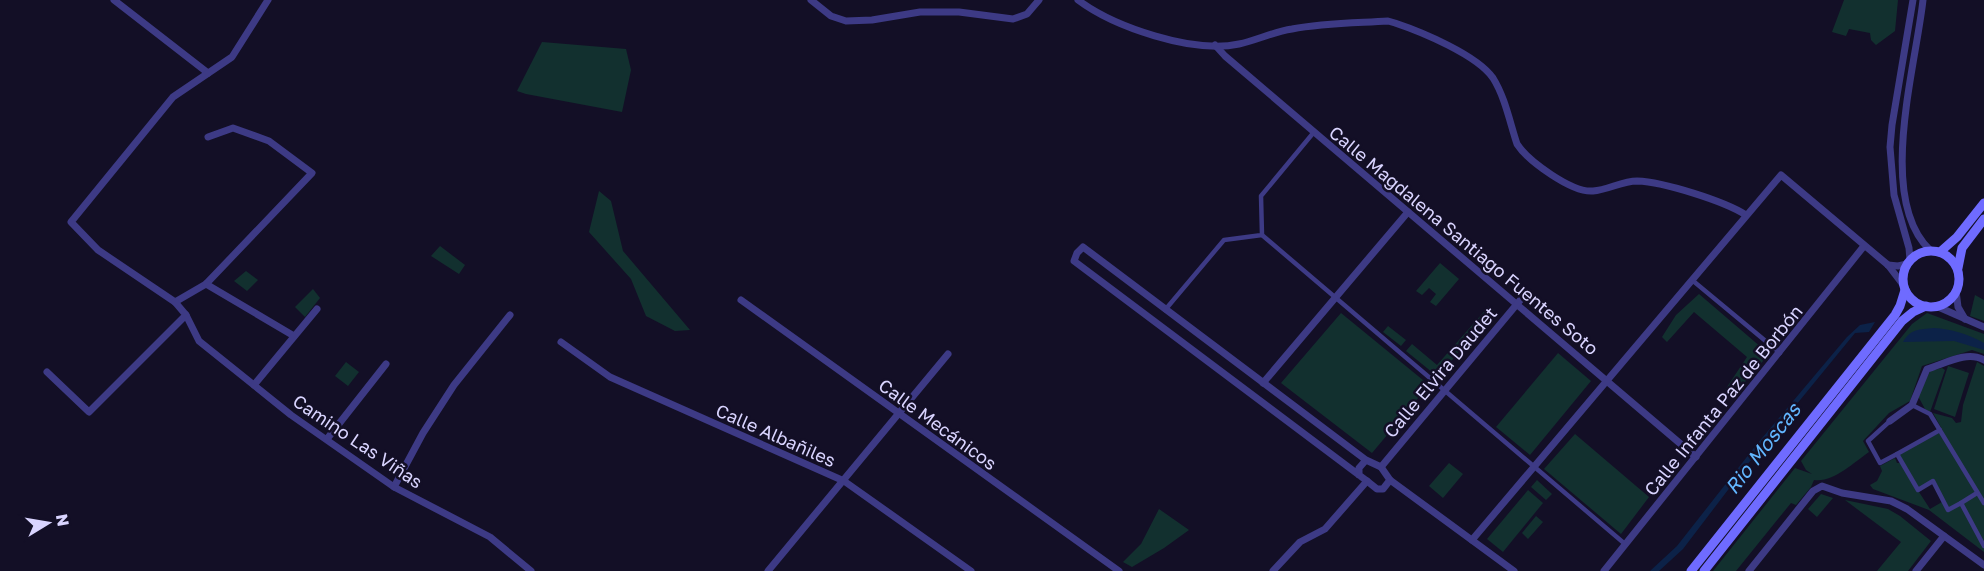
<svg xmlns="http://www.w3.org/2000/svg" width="1984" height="571" font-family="'Golos Text',sans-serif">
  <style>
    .green { fill: #12302f; fill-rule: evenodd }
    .water { fill: #0c2248 }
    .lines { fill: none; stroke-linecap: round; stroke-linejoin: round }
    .pedestrian { stroke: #3d3a85; stroke-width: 4.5 }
    .minor { stroke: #3d3a85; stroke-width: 7 }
    .secondary { stroke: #6f6bff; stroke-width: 9 }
    .labels { text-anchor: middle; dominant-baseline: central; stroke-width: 5; stroke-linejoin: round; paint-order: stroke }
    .street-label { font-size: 18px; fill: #d9d4ff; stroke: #130f26 }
    .water-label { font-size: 20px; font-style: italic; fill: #62b6ff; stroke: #130f26 }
  </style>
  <rect width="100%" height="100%" fill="#130f26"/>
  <!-- green -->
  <g class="green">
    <polygon points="1844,0 1898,0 1895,31 1876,45 1871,40 1870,33 1849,29 1846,36 1832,32"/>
    <polygon points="542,42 626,49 631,70 622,112 526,94 517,91"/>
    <polygon points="599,191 611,201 623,251 690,330 675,331 646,316 631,279 589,232"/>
    <polygon points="440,246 465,265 459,274 431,256"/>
    <polygon points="1440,263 1459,279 1436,306 1430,302 1436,294 1429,288 1422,295 1416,291"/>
    <polygon points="246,271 258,280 247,291 234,281"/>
    <polygon points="313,289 320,298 305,317 295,307"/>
    <polygon points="1699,294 1769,354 1733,396 1725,390 1747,357 1694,312 1667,342 1662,337 1676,315"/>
    <polygon points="1975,295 1984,300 1984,321 1970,316"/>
    <polygon points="1489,306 1494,310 1438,377 1406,351 1412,344 1437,365"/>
    <polygon points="1341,313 1429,385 1372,453 1281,383"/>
    <path d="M1927,313L1984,334V354L1972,350L1922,366L1910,401L1889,413L1863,441L1869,452C1853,463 1833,483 1814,480L1811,487L1796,505L1791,503L1736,571H1713L1795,468L1812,474L1806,470L1801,461L1912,324Z"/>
    <polygon points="1388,326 1406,340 1401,346 1383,332"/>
    <polygon points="1558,353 1591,381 1530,455 1496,427"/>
    <polygon points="346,362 359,372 348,386 335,376"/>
    <path d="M1977,362L1984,366V552L1929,510L1873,489L1870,485L1877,481L1882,471L1880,466L1895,458L1897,463H1900L1897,454L1943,431L1933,413L1952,418L1956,423L1961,422L1963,405ZM1932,483L1942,502L1930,509L1919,492Z"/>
    <polygon points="1948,366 1969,373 1955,417 1934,409"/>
    <polygon points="1942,368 1945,370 1930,412 1925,409 1918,396 1930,371"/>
    <polygon points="1575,434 1649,497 1621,534 1544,469"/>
    <polygon points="1449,463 1463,474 1443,498 1429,486"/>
    <polygon points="1537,480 1552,494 1546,500 1531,487"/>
    <polygon points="1528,490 1543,503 1503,552 1487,539"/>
    <polygon points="1821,494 1833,498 1817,517 1808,509"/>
    <polygon points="1845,500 1888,509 1900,516 1931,541 1908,571 1877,571 1901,542"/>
    <polygon points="1159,509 1189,530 1164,548 1132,567 1123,562 1141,544"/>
    <polygon points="1536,516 1543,522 1528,539 1522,533"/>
  </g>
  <!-- water -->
  <g class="water">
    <polygon points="1875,322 1869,332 1855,333 1747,465 1683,549 1659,571 1650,571 1677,546 1757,444 1847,337 1860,325"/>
    <path d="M1934,328C1951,329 1968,334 1984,343V350L1954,341L1903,342C1911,328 1919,330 1934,328Z"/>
  </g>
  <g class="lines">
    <!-- pedestrian -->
    <g class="pedestrian">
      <polyline points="1262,235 1625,544"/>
      <polyline points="1692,280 1780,353"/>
      <polyline points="1165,310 1224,240 1262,235 1261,196 1314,132"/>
      <polyline points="1912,405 1930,414 1984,503"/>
      <polyline points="1890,421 1868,441 1880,463 1897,454 1918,490 1933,481 1948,510 1961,503 1984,546"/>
      <polyline points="1897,454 1940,430"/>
      <polyline points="1961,503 1977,493"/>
    </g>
    <!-- minor -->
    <g class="minor">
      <polyline points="114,0 208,73"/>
      <polyline points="811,0 831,16 846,21 872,20 920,12 959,12 1013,19 1027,14 1039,0"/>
      <path d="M1078,0C1114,27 1193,54 1239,44C1257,40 1273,32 1292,29C1323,23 1356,23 1388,21L1395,23C1422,32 1477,55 1493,78C1505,97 1510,123 1517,144C1528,161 1572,193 1593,191C1608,190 1622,181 1637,181C1664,182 1724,201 1746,215"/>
      <path d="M1923,0C1916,66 1876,199 1930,250"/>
      <polyline points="1215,45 1225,56 1696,457"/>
      <polyline points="208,137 233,128 269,141 312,173 206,284 175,302 98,250 71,222 173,97 232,57 268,0"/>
      <polyline points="1910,260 1909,248 1894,195 1890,147 1892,125 1913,0"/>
      <polyline points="1888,265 1898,266 1907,264"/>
      <polyline points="206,284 294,336"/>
      <polyline points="1956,291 1958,307 1965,319"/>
      <polyline points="741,300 1119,571"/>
      <polyline points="1936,306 1984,327"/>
      <polyline points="186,315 199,341 291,415 394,487 490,537 531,571"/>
      <polyline points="561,342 610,377 844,481 971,571"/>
      <polyline points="47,372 89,412 186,315 175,302"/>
      <polyline points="1263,383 1408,212"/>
      <polyline points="254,385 317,309"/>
      <path d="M1890,421L1912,405L1927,369C1944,364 1967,350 1984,360"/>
      <polyline points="327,439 386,364"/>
      <polyline points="1381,467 1522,298"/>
      <polyline points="1359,475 1359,468 1366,460 1381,467 1390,480 1383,489 1377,489 1367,481 1074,261 1077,253 1083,247 1366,460"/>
      <polyline points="1390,480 1514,571"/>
      <polyline points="394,487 423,433 454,385 510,315"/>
      <polyline points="1472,540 1781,175 1888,265 1904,286"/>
      <polyline points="768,571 948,354"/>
      <polyline points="1273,571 1300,542 1325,529 1367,481"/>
      <polyline points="1604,571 1864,246"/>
      <polyline points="1749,571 1813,491 1822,486 1842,493 1891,501 1907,509 1984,565"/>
      <polyline points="1916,571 1944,536"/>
    </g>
    <!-- secondary -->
    <g class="secondary">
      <circle cx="1931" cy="279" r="28"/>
      <polyline points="1940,252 1957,237 1984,203"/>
      <polyline points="1958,268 1962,248 1984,219"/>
      <polyline points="1691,571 1895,315 1900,306 1905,290"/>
      <polyline points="1704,571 1902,321 1913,312 1926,306"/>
    </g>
  </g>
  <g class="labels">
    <!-- street labels -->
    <g class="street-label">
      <text transform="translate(1464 240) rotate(40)">Calle Magdalena Santiago Fuentes Soto</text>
      <text transform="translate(1440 372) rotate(-50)">Calle Elvira Daudet</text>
      <text transform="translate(1723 400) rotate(-51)">Calle Infanta Paz de Borbón</text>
      <text transform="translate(938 424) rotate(36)">Calle Mecánicos</text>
      <text transform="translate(776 435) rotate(24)">Calle Albañiles</text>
      <text transform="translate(358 441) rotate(34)">Camino Las Viñas</text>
    </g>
    <!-- water labels -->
    <g class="water-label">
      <text transform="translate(1762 448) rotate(-52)">Rio Moscas</text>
    </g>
  </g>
  <!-- north arrow -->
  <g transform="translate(48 523) rotate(79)" stroke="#130f26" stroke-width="4.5" paint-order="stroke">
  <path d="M0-4.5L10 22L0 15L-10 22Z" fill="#d9d4ff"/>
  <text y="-9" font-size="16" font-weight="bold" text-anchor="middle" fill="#d9d4ff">N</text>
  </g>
</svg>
